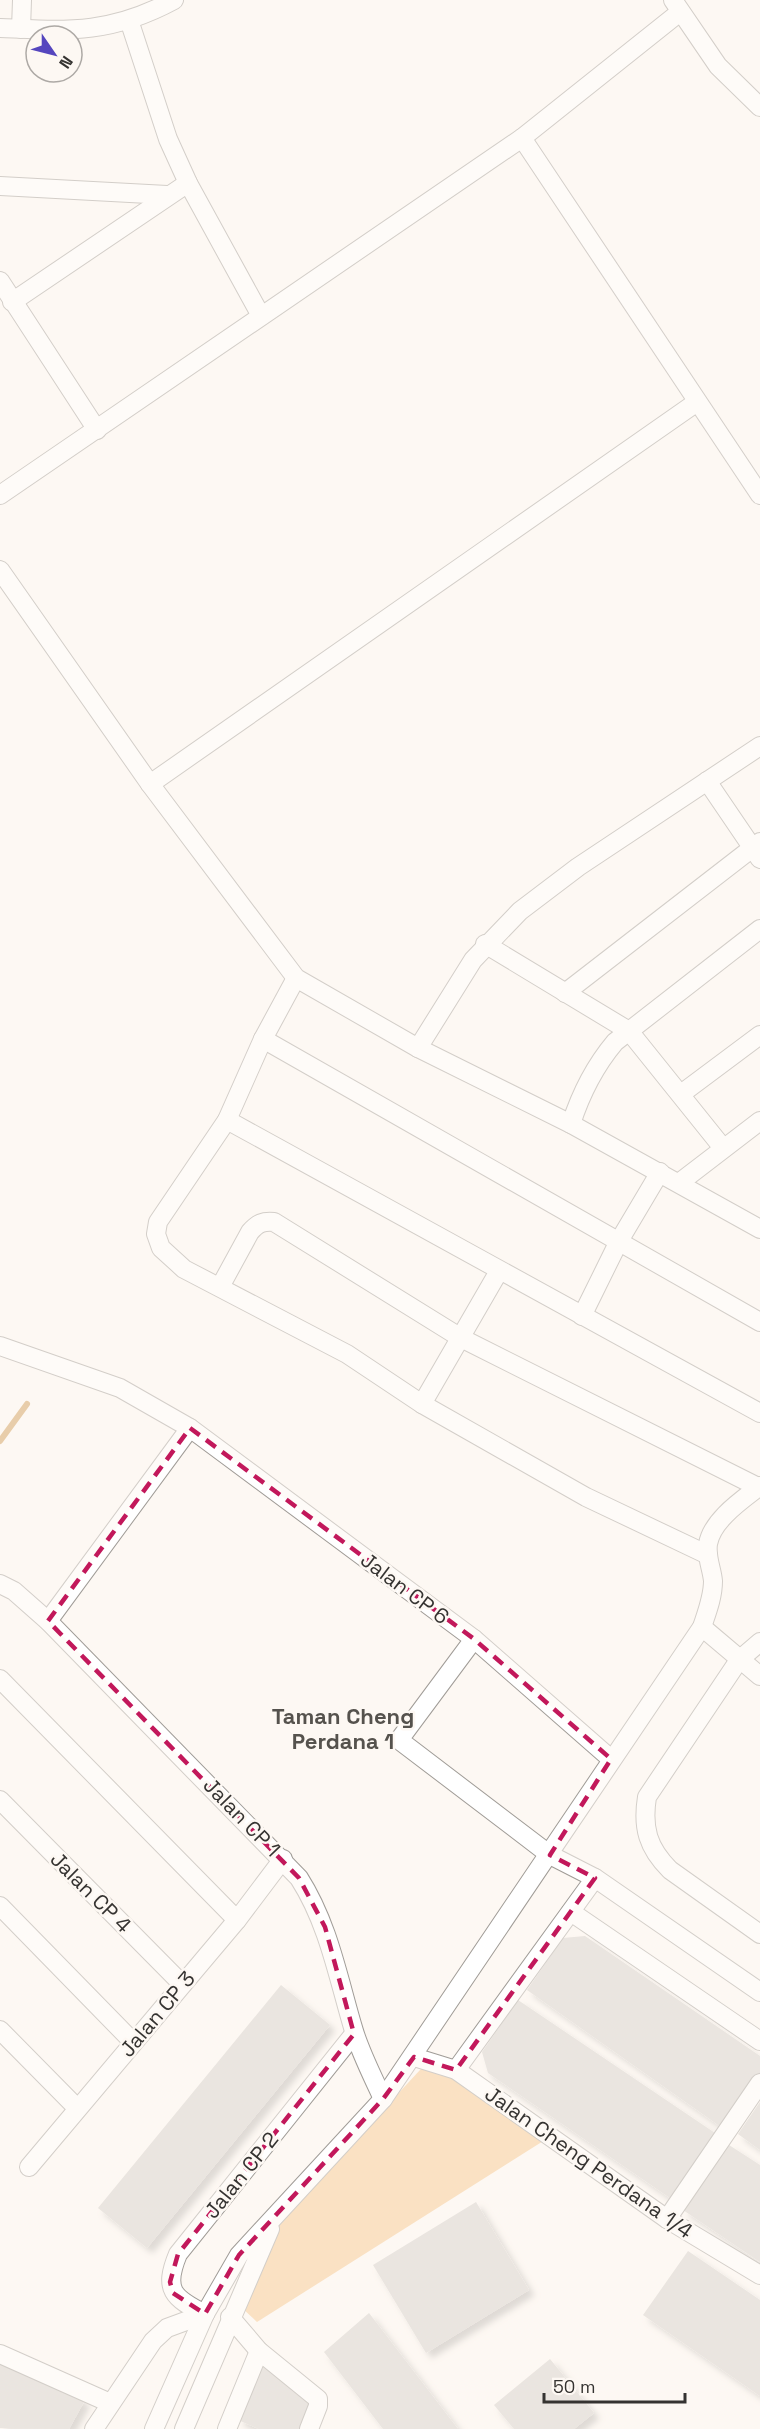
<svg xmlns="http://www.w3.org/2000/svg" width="760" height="2429" font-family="'Space Grotesk',sans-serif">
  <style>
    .green { fill: #f5c589 }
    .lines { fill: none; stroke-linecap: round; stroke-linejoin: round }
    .stream { stroke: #ce9a52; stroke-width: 6 }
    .building { fill: #d2cec9; filter: url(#shadow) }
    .minor-casing { stroke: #a09c97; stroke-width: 20 }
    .minor { stroke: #fff; stroke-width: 18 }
    .marked { fill: none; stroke: #c2185b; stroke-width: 4.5; stroke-dasharray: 12 8; stroke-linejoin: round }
    .labels { text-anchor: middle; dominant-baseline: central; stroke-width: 5; stroke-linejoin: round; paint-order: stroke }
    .street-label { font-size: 21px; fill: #353331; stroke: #fdf8f3 }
    .neighbourhood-label { font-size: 22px; font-weight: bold; fill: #55524d; stroke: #fdf8f3 }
  </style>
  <defs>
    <filter id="shadow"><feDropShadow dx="5.5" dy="5.5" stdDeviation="3" flood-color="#0004"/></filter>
  </defs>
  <rect width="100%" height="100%" fill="#fdf8f3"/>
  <!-- green -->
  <polygon class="green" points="432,2057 548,2138 257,2322 241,2307 271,2231"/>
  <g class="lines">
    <!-- stream -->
    <polyline class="stream" points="0,1441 27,1404"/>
  </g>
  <!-- building -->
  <g class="building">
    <polygon points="585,1936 760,2056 760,2071 721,2127 527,1990 563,1938"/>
    <polygon points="281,1985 330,2025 147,2248 98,2208"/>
    <polygon points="518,2000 715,2133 670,2198 488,2073 482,2052"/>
    <polygon points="760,2102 760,2150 738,2134"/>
    <polygon points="729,2145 760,2165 760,2262 683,2210"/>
    <polygon points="476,2202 529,2290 426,2353 373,2265"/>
    <polygon points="688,2251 760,2300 760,2396 643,2315"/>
    <polygon points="369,2313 458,2429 383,2429 324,2352"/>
    <polygon points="0,2359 85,2400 69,2429 0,2428"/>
    <polygon points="550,2359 594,2413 574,2429 514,2429 494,2405"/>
    <polygon points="264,2360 311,2402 298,2429 259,2429 238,2420"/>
  </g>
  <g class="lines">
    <!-- minor casing -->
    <g class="minor-casing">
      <g id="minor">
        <polyline points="673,0 718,66 760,107"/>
        <polyline points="129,20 168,139 188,183 261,316"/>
        <path d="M0,28C69,31 111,34 174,0"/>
        <polyline points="21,29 22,0"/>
        <polyline points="522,138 760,495"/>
        <polyline points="0,186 167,195"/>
        <polyline points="0,281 97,430"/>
        <polyline points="12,302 188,183"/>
        <polyline points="0,495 522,138 680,12"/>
        <polyline points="0,570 150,784 296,978 418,1048 571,1124 760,1229"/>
        <polyline points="707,781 760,859"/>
        <polyline points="150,784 697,402"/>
        <polyline points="485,944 629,1031 723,1148"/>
        <polyline points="296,978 263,1039 227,1120 158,1222 156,1234 161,1248 184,1269 347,1354 422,1404 586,1497 708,1555"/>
        <polyline points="565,993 760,842"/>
        <polyline points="263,1039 760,1322"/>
        <polyline points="418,1048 473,960 520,911 578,867 760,746"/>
        <polyline points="681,1094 760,1035"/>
        <polyline points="227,1120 760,1413"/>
        <path d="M571,1124C581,1093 594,1067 615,1042L760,929"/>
        <polyline points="679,1183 760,1121"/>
        <path d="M220,1287L250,1232C258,1223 263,1221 274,1222L461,1338L758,1487"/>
        <polyline points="582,1316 619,1241 660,1172"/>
        <polyline points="0,1346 120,1388 190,1428 474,1639 611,1759"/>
        <polyline points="422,1404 499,1271"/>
        <path d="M0,1584L14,1591L48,1621L299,1878C329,1925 338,1978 354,2031C361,2054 373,2077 383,2099"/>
        <polyline points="48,1621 190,1428"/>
        <polyline points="702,1627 760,1676"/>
        <polyline points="474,1639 399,1740 550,1855 595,1878 760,1992"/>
        <path d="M760,1642L739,1660L647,1797C642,1828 648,1848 670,1870L760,1934"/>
        <polyline points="0,1679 237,1920"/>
        <polyline points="0,1800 182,1984"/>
        <polyline points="0,1906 133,2042"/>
        <polyline points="571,1912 760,2041"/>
        <polyline points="0,2030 77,2108"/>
        <polyline points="414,2057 456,2070 667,2219 760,2275"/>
        <polyline points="456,2070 595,1878"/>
        <polyline points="29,2167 237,1920 283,1859"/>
        <polyline points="667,2219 760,2083"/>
        <path d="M205,2314C173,2298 163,2290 178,2254L354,2034"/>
        <polyline points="230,2317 259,2351 318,2399 318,2406 309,2429"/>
        <polyline points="0,2354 110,2403"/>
        <polyline points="94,2429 153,2341 167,2328 205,2314"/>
        <path d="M154,2429L205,2314L239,2255L383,2099L702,1627C707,1612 713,1597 713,1581C712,1569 706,1557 708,1544C712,1520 742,1500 760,1486"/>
        <polyline points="184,2429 270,2229"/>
        <polyline points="227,2429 259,2351"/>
      </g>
    </g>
    <!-- minor -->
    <use href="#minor" class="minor"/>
  </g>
  <!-- marked area -->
  <path d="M0 0H760V2429H0ZM190,1428L474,1639L611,1759L550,1855L595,1878L456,2070L414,2057L383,2099L239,2255L205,2314L173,2293L170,2282L178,2254L354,2034L325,1927L299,1878L48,1621Z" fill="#fdf8f3" fill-opacity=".55" fill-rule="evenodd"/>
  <path class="marked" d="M190,1428L474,1639L611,1759L550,1855L595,1878L456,2070L414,2057L383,2099L239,2255L205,2314L173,2293L170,2282L178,2254L354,2034L325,1927L299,1878L48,1621Z"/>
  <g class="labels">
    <!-- street labels -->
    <g class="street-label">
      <text transform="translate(405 1588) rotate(37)">Jalan CP 6</text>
      <text transform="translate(242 1817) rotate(46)">Jalan CP 1</text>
      <text transform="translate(91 1892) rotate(45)">Jalan CP 4</text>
      <text transform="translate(157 2014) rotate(-50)">Jalan CP 3</text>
      <text transform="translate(589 2162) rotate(35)">Jalan Cheng Perdana 1/4</text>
      <text transform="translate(241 2175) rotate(-51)">Jalan CP 2</text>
    </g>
    <!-- neighbourhood labels -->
    <g class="neighbourhood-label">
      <text x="343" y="1716">Taman Cheng<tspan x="343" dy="25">Perdana 1</tspan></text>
    </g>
  </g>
  <!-- north arrow -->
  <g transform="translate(54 54) rotate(125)"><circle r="28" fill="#fdf8f3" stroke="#ada9a5" stroke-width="1.5"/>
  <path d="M0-4.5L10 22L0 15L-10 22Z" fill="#5546be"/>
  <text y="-9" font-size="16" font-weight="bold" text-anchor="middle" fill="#353331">N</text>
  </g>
  <!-- scale -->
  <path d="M544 2393v9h141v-9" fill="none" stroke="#353331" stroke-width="3"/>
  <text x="553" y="2393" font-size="18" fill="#353331" stroke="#fdf8f3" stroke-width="4.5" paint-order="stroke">50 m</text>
</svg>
